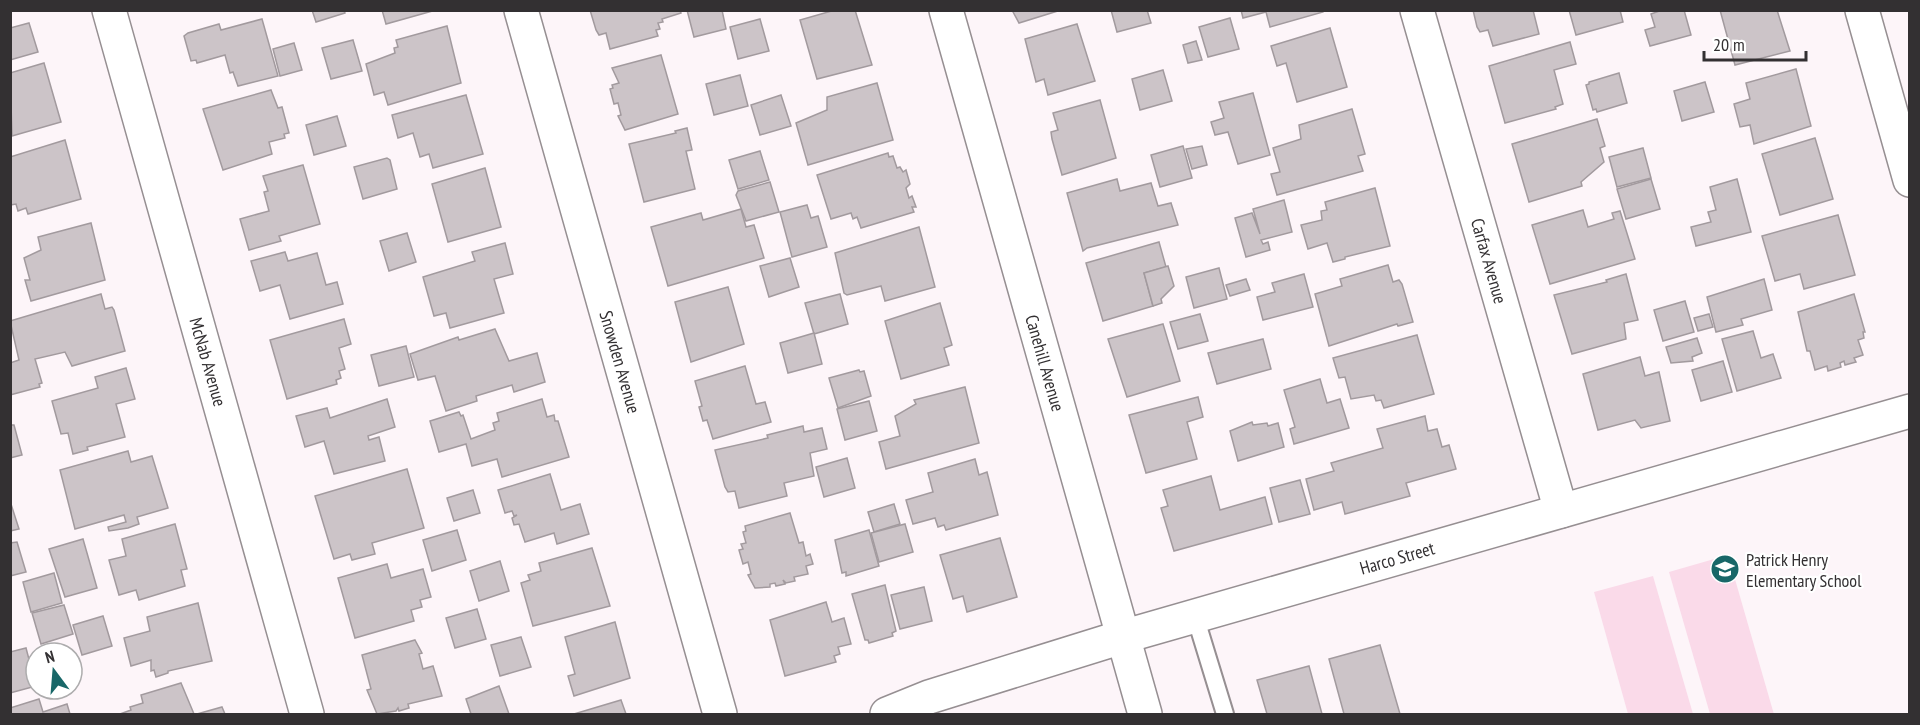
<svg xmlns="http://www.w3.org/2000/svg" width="1920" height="725" font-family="'PT Sans Narrow',sans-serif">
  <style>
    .green { fill: #fadae9 }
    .building { fill: #ccc4c8; stroke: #a29a9e; stroke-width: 1.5 }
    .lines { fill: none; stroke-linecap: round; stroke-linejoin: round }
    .service-casing { stroke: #968f92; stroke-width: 20 }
    .minor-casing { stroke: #968f92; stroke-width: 36 }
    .service { stroke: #fff; stroke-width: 16 }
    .minor { stroke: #fff; stroke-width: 33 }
    .labels { text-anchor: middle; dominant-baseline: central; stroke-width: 4.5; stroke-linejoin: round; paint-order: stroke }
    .street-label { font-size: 18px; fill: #333032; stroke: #fff }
    .poi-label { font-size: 18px; fill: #333032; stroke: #fff; text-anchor: start }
  </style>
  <rect width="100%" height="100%" fill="#fdf5f9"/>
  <!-- green -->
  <g class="green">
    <polygon points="1728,555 1773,711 1774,714 1710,714 1669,572"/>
    <polygon points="1653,576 1693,714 1628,714 1594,592"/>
  </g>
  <!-- building -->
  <g class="building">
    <polygon points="312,10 344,10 345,13 316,22"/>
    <polygon points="382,10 436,10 386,24"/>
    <polygon points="590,10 680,10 681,13 662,19 663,22 658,23 660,29 656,30 658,36 610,49 606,33 599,35 596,30"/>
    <polygon points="687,10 722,10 726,29 694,37"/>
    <polygon points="835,10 855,10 872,65 817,79 800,20"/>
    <polygon points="1012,10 1061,10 1019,23"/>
    <polygon points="1111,10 1147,10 1151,23 1117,32"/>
    <polygon points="1241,10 1323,10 1323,12 1270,27 1266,12 1243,18"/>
    <polygon points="1473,10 1533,10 1539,34 1493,46 1488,30 1480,32 1477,27"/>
    <polygon points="1569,10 1620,10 1623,22 1576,35"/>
    <polygon points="1684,10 1691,35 1650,46 1645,30 1655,27 1651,14 1662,10"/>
    <polygon points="1720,10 1777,10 1790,51 1735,65"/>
    <polygon points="1230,18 1239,49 1208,57 1199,27"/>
    <polygon points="262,19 278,76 238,86 233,72 230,73 225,55 197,63 196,60 191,61 184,36 188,33 219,24 221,30"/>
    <polygon points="760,19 769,51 738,59 730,27"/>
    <polygon points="29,23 38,52 10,60 10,28"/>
    <polygon points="1077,24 1095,81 1048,95 1044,79 1036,82 1025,39"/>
    <polygon points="447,26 461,83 388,105 384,92 374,95 366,64 395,53 394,48 398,47 396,40"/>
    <polygon points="1330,28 1347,87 1297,102 1286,63 1277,66 1271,46"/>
    <polygon points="353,40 362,71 331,79 322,48"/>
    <polygon points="1196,41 1202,60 1188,63 1183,45"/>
    <polygon points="1570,42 1576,64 1554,70 1563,104 1555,107 1556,109 1505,123 1489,66"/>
    <polygon points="294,43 302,70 280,76 273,49"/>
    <polygon points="661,55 678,114 625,130 618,116 621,115 618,103 614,104 610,89 613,88 612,85 619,83 612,68"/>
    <polygon points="44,63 61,122 12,136 10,73"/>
    <polygon points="1796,69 1811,126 1754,144 1750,125 1740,127 1734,104 1750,99 1746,83"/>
    <polygon points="1163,70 1172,101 1140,110 1132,79"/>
    <polygon points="1619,73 1627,103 1597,112 1596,109 1593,110 1586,85 1589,84 1589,82"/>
    <polygon points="740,75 748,106 714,115 706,84"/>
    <polygon points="1705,82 1714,112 1682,121 1674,91"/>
    <polygon points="877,83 893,140 808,165 796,123 827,110 827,97"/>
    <polygon points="271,90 278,108 282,107 289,133 284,134 285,138 269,142 272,154 223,170 203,109"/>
    <polygon points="1253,93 1270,155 1238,164 1228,132 1215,135 1211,122 1224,118 1219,102"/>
    <polygon points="466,95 483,154 433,168 429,154 420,157 413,133 398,138 392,115"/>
    <polygon points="781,95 791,126 760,135 751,105"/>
    <polygon points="1100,100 1116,158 1062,175 1052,139 1051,132 1058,130 1053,113"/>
    <polygon points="1352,109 1365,154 1358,156 1363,171 1277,195 1271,174 1280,172 1273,148 1301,139 1299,125"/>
    <polygon points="337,116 346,146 314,155 306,125"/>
    <polygon points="1597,119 1605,146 1600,148 1604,162 1581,182 1582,186 1529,202 1512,144"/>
    <polygon points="687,128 692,150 686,151 695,189 644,202 629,144 676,133 675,131"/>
    <polygon points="1815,138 1833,199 1780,215 1762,154"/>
    <polygon points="65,140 81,199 28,214 26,208 18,211 16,204 10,205 10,157"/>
    <polygon points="1183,146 1192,178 1160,187 1151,155"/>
    <polygon points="1202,146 1207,165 1192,169 1186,149"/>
    <polygon points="1643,148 1651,178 1617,187 1609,157"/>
    <polygon points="760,151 769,180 738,189 729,160"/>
    <polygon points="888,153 889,157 893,156 897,168 900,167 903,172 906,170 910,184 906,188 909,198 912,196 916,207 912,207 914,212 861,228 857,217 853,219 851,213 831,219 817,175"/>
    <polygon points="387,158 390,160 397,189 363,199 354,167"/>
    <polygon points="303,165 320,224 279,236 281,241 249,250 240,219 269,211 264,192 268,191 263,176"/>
    <polygon points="485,168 501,227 448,242 432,184"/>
    <polygon points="1117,179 1120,191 1151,183 1158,206 1171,203 1178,225 1087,248 1083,251 1067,193"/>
    <polygon points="1651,179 1660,209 1626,219 1617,189"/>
    <polygon points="1737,179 1751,232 1696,246 1691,227 1711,222 1708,212 1716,210 1710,187"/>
    <polygon points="770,182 779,212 746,221 736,195 738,191"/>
    <polygon points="1375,188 1390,246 1345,257 1345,259 1333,262 1327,243 1308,249 1301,225 1322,220 1321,211 1327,210 1325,202"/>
    <polygon points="1284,200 1292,232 1261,240 1263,244 1268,242 1270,250 1246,257 1235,218 1252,213 1260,234 1253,209"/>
    <polygon points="807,205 811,218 818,216 827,247 792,257 780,212"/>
    <polygon points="741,209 746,227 754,225 764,258 668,286 651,227 701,213 703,220"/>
    <polygon points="1583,210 1588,227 1614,219 1612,213 1620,211 1635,259 1550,284 1532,225"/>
    <polygon points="1838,215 1855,275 1804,289 1800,274 1775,281 1762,236"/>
    <polygon points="91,223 105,280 31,301 25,280 30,280 24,258 41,250 38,237"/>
    <polygon points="919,227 935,287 885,301 881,286 847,295 844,293 835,253"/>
    <polygon points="407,233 416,262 389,271 380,241"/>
    <polygon points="1159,242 1166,267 1144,273 1153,306 1103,321 1086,263"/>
    <polygon points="505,243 513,274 494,279 504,313 450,328 446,313 434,316 423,277 475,261 472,252"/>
    <polygon points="285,252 288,261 317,253 326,285 337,282 343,304 290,319 280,285 260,291 251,261"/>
    <polygon points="790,258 799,287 769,297 760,266"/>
    <polygon points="1388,265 1393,282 1399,280 1402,284 1413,322 1398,326 1397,324 1329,346 1315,294 1342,286 1340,279"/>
    <polygon points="1168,266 1174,286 1161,299 1162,303 1153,306 1144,273"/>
    <polygon points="1219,268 1227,299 1194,308 1186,277"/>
    <polygon points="1304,274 1313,307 1263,320 1257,297 1275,292 1272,283"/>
    <polygon points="1626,274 1638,320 1624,323 1626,339 1572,354 1554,295 1607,282 1606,280"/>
    <polygon points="1246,279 1250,290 1230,296 1226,285"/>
    <polygon points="1764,279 1772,310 1741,319 1743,325 1716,332 1707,297"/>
    <polygon points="728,287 744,344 691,362 675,302"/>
    <polygon points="101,294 105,309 112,307 114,310 125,351 72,366 65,352 35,359 42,383 39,384 40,387 10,395 10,363 19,360 10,321"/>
    <polygon points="840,294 848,324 814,334 805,303"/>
    <polygon points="1854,294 1865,332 1863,332 1864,338 1858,340 1863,355 1854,358 1856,362 1845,365 1844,361 1840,363 1841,367 1828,371 1827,366 1815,370 1810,351 1807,351 1798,312"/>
    <polygon points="1685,301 1694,332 1663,341 1654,310"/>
    <polygon points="940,303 952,345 944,348 949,365 901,379 885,321"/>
    <polygon points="1200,314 1208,341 1178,349 1170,322"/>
    <polygon points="1709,314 1713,327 1698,331 1694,318"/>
    <polygon points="344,319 351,344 339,348 345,369 339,371 341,378 336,380 337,384 287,399 270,340"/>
    <polygon points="1163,324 1180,381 1127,397 1108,339"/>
    <polygon points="495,329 509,361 537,353 545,382 514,392 512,385 476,396 477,401 446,411 435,376 418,380 410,354 458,337 459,340"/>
    <polygon points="1753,331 1761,358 1773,354 1781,378 1737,391 1722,339"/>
    <polygon points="814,333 822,364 788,373 780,343"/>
    <polygon points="1417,335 1434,394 1384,408 1381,400 1376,401 1374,395 1351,399 1345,377 1339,378 1333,358"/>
    <polygon points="1697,338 1702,353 1692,357 1693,361 1671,363 1666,347"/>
    <polygon points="1263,339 1271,369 1217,384 1208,353"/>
    <polygon points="406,346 414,377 379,386 371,355"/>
    <polygon points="1640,357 1645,376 1659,372 1670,421 1641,428 1635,420 1598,430 1583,374"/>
    <polygon points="1723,361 1732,392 1701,401 1692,370"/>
    <polygon points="745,366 756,404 765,402 771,422 713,439 707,420 703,421 699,407 702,406 695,381"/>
    <polygon points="126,368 135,399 116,404 125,437 87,447 88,450 73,454 68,433 61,434 52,401 98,388 95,377"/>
    <polygon points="859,370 860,372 864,371 871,396 838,408 829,378"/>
    <polygon points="1320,379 1327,403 1340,399 1349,428 1294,444 1290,429 1295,427 1284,390"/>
    <polygon points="965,387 979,443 886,469 879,442 900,436 895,416 916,404 914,400"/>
    <polygon points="1198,397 1203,417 1187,422 1197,459 1146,473 1129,415"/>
    <polygon points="387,399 395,427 368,436 369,440 379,437 385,461 334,474 324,441 305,447 296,416 327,408 330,418"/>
    <polygon points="542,399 547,417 554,415 555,421 558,421 569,457 502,477 497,459 472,466 466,444 439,452 430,421 459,412 461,416 463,415 471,439 495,430 493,423 499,421 497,413"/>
    <polygon points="869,401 877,431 845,440 837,409"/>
    <polygon points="1425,416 1428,431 1437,429 1442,447 1449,445 1456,469 1406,483 1410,496 1345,514 1342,502 1314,510 1306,479 1334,471 1331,463 1383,448 1377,429"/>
    <polygon points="1252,422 1253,425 1267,423 1268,426 1278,423 1284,447 1238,461 1230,431"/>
    <polygon points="10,425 14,425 22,455 10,458"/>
    <polygon points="803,426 804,432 822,428 827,449 810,453 814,476 784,483 787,496 739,508 735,491 728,492 725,487 715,450 768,438 767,435"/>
    <polygon points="128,451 131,462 152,456 168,508 137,517 139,524 128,528 109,531 108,527 126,522 124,515 75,529 60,470"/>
    <polygon points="847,458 855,488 824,497 816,467"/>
    <polygon points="975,459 979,475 987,472 998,515 946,530 944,525 938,527 935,518 913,524 906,500 933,492 928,473"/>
    <polygon points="407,469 424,528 372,543 375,554 352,560 350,554 334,559 315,496"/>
    <polygon points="550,474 561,510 580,504 589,534 557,544 554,533 525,542 519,524 514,525 512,518 517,515 514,516 512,511 505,513 498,490"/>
    <polygon points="1211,476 1220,510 1265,497 1272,524 1174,551 1161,508 1168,506 1163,490"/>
    <polygon points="1300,480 1310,514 1279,522 1270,488"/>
    <polygon points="473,490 480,513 454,521 447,498"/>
    <polygon points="10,501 19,529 10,531"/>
    <polygon points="894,504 900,524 874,532 868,512"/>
    <polygon points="790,513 799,543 803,542 806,556 810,554 813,564 806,566 808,574 794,577 795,581 786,583 783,580 785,584 776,586 775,583 770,584 770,587 755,588 748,575 751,574 748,562 743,564 739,550 743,549 741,544 746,543 743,532 746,531 745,526"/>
    <polygon points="175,524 187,569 181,570 185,586 139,600 136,590 119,595 109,560 126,556 122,539"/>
    <polygon points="905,524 913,552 879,562 871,533"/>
    <polygon points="457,530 466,560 432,571 423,540"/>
    <polygon points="869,530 879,566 846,576 846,572 842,573 835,540"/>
    <polygon points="1000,538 1017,597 967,612 963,596 953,599 940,555"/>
    <polygon points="83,539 97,588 65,597 49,549"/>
    <polygon points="17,542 26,572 10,576 10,543"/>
    <polygon points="592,548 610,606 533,626 521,583 530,580 528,575 541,571 539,563"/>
    <polygon points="500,561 509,591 479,601 470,571"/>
    <polygon points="387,564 391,578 423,569 431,597 420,600 422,607 411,610 414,621 355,638 338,578"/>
    <polygon points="54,573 62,603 31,612 23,582"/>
    <polygon points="885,585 896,631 892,633 893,636 869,643 868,640 865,640 852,594"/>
    <polygon points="924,587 932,621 900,629 891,595"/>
    <polygon points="826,602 832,622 844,618 851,644 838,647 840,654 834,656 836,662 785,676 770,620"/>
    <polygon points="198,603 212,661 168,671 168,673 156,677 154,670 151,671 151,660 131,666 124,638 150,631 147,617"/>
    <polygon points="64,605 73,634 41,644 32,613"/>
    <polygon points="477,609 486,639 455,648 446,618"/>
    <polygon points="103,616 112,646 82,655 73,625"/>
    <polygon points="615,622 630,678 574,696 568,676 575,674 565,637"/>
    <polygon points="521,637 531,667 500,676 491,645"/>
    <polygon points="415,640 422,653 419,654 423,669 433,666 442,696 408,704 409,708 399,711 398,708 396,711 377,714 367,690 371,689 362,655"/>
    <polygon points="1380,645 1400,714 1344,714 1329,659"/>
    <polygon points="26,648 36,686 10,693 10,652"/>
    <polygon points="1309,666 1322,714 1267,714 1257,680"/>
    <polygon points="181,683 194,714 120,714 131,710 130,707 143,703 141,695"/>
    <polygon points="499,686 509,714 471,714 466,699"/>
    <polygon points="39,699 43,712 67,704 70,714 10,714 10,708"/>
    <polygon points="621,700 626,714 574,714"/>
    <polygon points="222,707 225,714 197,714"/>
  </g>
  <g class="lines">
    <!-- service casing -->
    <g class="service-casing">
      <polyline id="service" points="1195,616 1225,714"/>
    </g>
    <!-- minor casing -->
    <g class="minor-casing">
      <g id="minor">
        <polyline points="109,10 307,714"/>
        <polyline points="521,10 720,714"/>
        <polyline points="946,10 1145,714"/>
        <polyline points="1417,10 1561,511"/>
        <polyline points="1862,10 1910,180"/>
        <polyline points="887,714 929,697 1122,637 1910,411"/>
      </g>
    </g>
    <!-- service -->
    <use href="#service" class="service"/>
    <!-- minor -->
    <use href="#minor" class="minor"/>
  </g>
  <!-- icons -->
  <defs>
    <g id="school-disc" transform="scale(1.5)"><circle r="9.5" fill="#186768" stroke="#fff"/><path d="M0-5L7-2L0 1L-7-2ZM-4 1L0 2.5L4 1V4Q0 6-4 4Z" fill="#fff"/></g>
  </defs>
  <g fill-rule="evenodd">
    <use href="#school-disc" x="1725" y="569"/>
  </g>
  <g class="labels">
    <!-- street labels -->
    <g class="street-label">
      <text transform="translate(1489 261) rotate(74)">Carfax Avenue</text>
      <text transform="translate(208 362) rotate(74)">McNab Avenue</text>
      <text transform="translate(620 362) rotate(74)">Snowden Avenue</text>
      <text transform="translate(1045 363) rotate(74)">Canehill Avenue</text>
      <text transform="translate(1397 558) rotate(-16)">Harco Street</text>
    </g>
    <!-- poi labels -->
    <g class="poi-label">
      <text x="1746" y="559">Patrick Henry<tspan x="1746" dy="21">Elementary School</tspan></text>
    </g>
  </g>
  <!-- border -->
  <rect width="1920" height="725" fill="none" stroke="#333032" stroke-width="24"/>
  <!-- north arrow -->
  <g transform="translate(54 671) rotate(344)"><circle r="28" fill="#ffffff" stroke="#adacad" stroke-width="1.5"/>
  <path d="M0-4.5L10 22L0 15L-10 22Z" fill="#186768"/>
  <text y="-9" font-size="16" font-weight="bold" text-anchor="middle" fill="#333032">N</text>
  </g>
  <!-- scale -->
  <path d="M1704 51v9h102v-9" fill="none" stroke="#333032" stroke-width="3"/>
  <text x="1713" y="51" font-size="18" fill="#333032" stroke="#ffffff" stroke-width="4.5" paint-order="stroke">20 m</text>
</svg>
